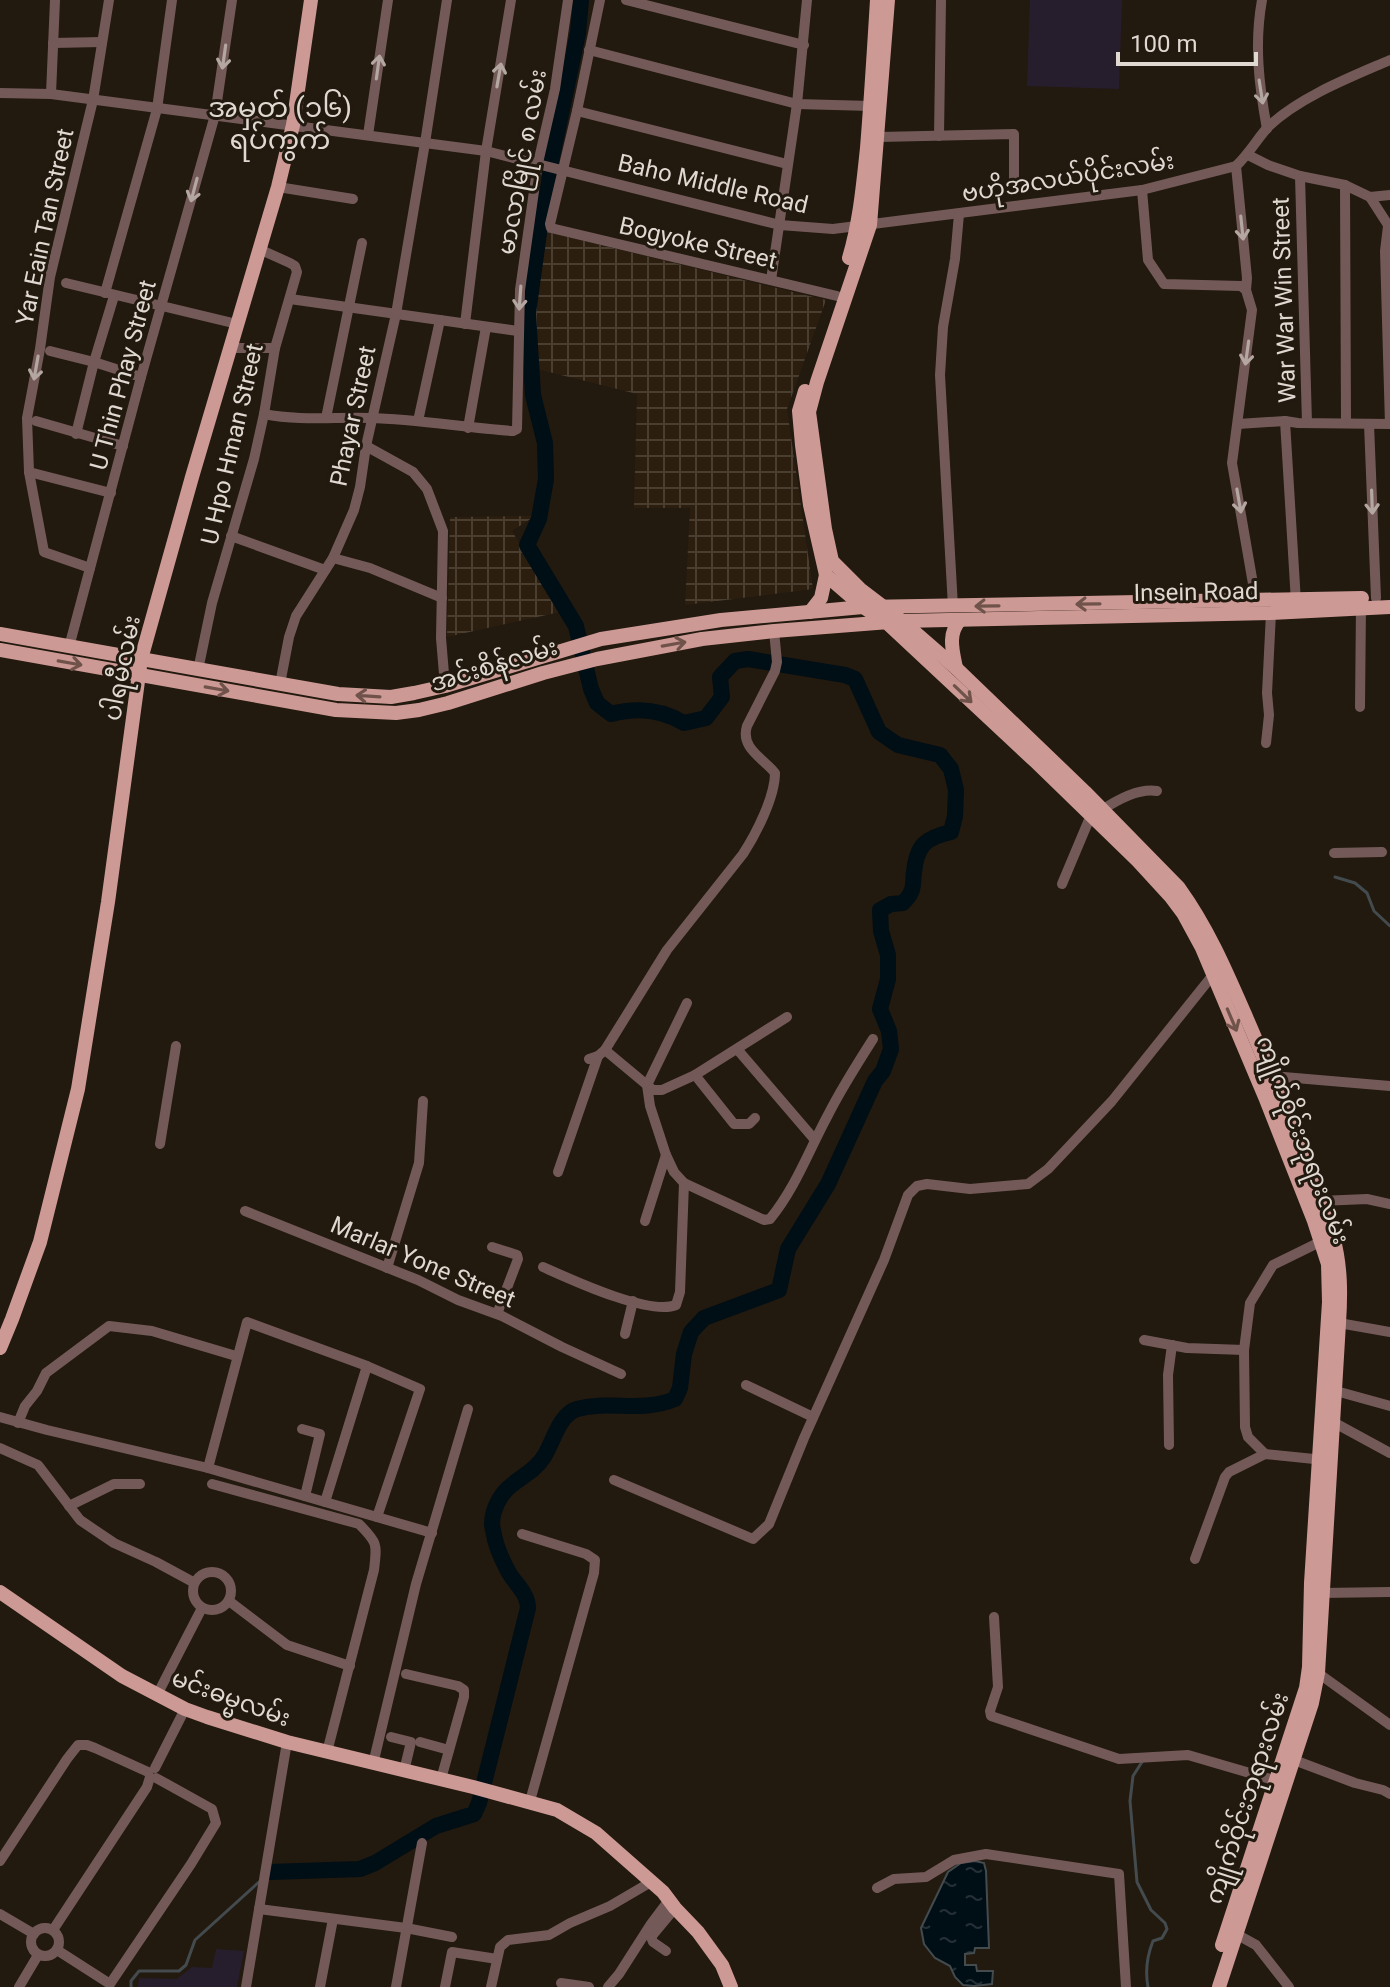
<svg xmlns="http://www.w3.org/2000/svg" width="1390" height="1987" font-family="Roboto,'Noto Sans Myanmar',sans-serif">
  <style>
    .industrial { fill: url(#industrial-grid) }
    .education { fill: #271e2d }
    .water { fill: url(#water-ripples); stroke: #434b4e; stroke-width: 2 }
    .lines { fill: none; stroke-linecap: round; stroke-linejoin: round }
    .stream { stroke: #434b4e; stroke-width: 3 }
    .river { stroke: #000e15; stroke-width: 16 }
    .minor { stroke: #735a58; stroke-width: 10 }
    .major { stroke: #cd9995; stroke-width: 14 }
    .oneway { stroke: #b4a6a1 }
    .oneway2 { stroke: #6f534b }
    .labels { text-anchor: middle; dominant-baseline: central; stroke-width: 6; stroke-linejoin: round; paint-order: stroke }
    .street-label { font-size: 24px; fill: #dfd9d2; stroke: #22190f }
    .quarter-label { font-size: 28px; fill: #dfd9d2; stroke: #22190f }
  </style>
  <defs>
    <pattern id="industrial-grid" width="8" height="8" patternUnits="userSpaceOnUse" patternTransform="scale(2)"><rect width="8" height="8" fill="#2c1e0f"/><path d="M0 4h8M4 0v8" fill="none" stroke="#4a3e31"/></pattern>
    <pattern id="water-ripples" width="26" height="14" patternUnits="userSpaceOnUse" patternTransform="scale(2)"><rect width="26" height="14" fill="#000e15"/><path d="M2 4q2-2 4 0t4 0M15 11q2-2 4 0t4 0" fill="none" stroke="#253036"/></pattern>
  </defs>
  <rect width="100%" height="100%" fill="#22190f"/>
  <!-- industrial -->
  <g class="industrial">
    <polygon points="543,231 826,300 787,409 813,589 685,605 690,508 634,508 637,394 537,369 534,316"/>
    <polygon points="535,516 512,531 560,612 447,637 450,517"/>
  </g>
  <!-- education -->
  <g class="education">
    <polygon points="1030,0 1122,0 1119,89 1027,86"/>
    <polygon points="216,1949 244,1951 237,1987 138,1987 139,1978 177,1979 192,1967 212,1968"/>
  </g>
  <!-- water -->
  <polygon class="water" points="975,1861 984,1863 986,1871 989,1948 975,1948 974,1953 965,1954 965,1965 976,1965 977,1971 993,1971 992,1984 974,1986 963,1985 955,1977 950,1966 935,1958 924,1944 921,1928 948,1872 961,1863"/>
  <g class="lines">
    <!-- stream -->
    <g class="stream">
      <polyline points="1335,877 1355,883 1367,893 1374,911 1390,926"/>
      <path d="M1142,1762L1133,1776L1130,1801L1137,1882L1151,1910L1165,1923L1167,1929L1162,1938L1153,1941C1147,1956 1145,1971 1148,1987"/>
      <polyline points="131,1987 131,1981 139,1971 179,1971 186,1965 195,1940 259,1882"/>
    </g>
    <!-- river -->
    <path class="river" d="M270,1872L360,1869L375,1863L436,1826L474,1814L479,1803L528,1608C528,1593 515,1584 508,1571C502,1560 495,1543 493,1530C490,1519 495,1505 502,1495C511,1481 533,1474 543,1458C553,1444 558,1415 577,1409C609,1400 642,1413 675,1399L680,1388L684,1354L691,1332L704,1318L779,1290L788,1249L828,1184L875,1081L883,1071L891,1049L889,1031L880,1009L888,979V955L881,931L880,910L891,904L903,903C906,899 910,896 911,892C914,887 913,878 914,872C917,845 925,838 951,832L955,816L956,790L951,769L940,755L898,745L879,732L855,679L845,675L748,659L735,661L720,677L722,697L706,718L684,723C661,709 637,707 611,714L597,703L591,689L576,626L527,545L539,519L546,479L545,443L533,395L528,313L545,190L578,33L581,0"/>
    <!-- minor -->
    <g class="minor">
      <polyline points="600,0 577,111 550,224 551,228 837,296"/>
      <polyline points="626,0 804,45"/>
      <path d="M1262,0C1254,44 1259,85 1267,129"/>
      <polyline points="53,43 102,42"/>
      <polyline points="589,50 797,104 871,106"/>
      <path d="M0,93L51,94L486,151L780,225L833,229L1142,190L1236,166C1249,154 1257,139 1268,127C1299,97 1351,77 1390,60"/>
      <polyline points="51,94 55,0"/>
      <polyline points="577,111 787,164"/>
      <polyline points="368,135 388,0"/>
      <polyline points="939,136 941,0"/>
      <polyline points="879,137 1014,134 1014,186"/>
      <polyline points="1248,155 1268,165 1300,176 1345,185 1370,197 1390,228"/>
      <polyline points="1236,166 1247,278 1246,290"/>
      <polyline points="1300,176 1307,423"/>
      <polyline points="1345,185 1346,423"/>
      <polyline points="278,187 353,199"/>
      <polyline points="1142,190 1148,260 1164,284 1241,286 1246,290 1252,310 1232,463 1256,601"/>
      <polyline points="1370,197 1390,195"/>
      <polyline points="771,280 797,104 807,0"/>
      <polyline points="66,283 237,324"/>
      <polyline points="105,293 157,109 172,0"/>
      <polyline points="290,299 518,331"/>
      <polyline points="465,324 486,151 511,0"/>
      <polyline points="230,348 275,348"/>
      <polyline points="50,351 94,362 141,377"/>
      <path d="M264,414C299,421 334,417 370,418C418,419 466,428 513,431L517,429L520,290L538,163L555,89L568,0"/>
      <polyline points="326,418 362,243"/>
      <polyline points="36,421 123,446"/>
      <polyline points="418,421 440,320"/>
      <polyline points="1285,421 1296,602"/>
      <polyline points="1238,424 1285,421 1298,423 1390,424 1385,251 1388,226"/>
      <polyline points="1369,424 1376,598"/>
      <polyline points="468,428 486,327"/>
      <polyline points="76,434 94,362 114,296"/>
      <polyline points="366,446 413,472 427,489 443,531 441,638 445,686"/>
      <polyline points="29,472 111,493"/>
      <polyline points="231,536 325,570"/>
      <polyline points="333,558 370,568 442,598"/>
      <polyline points="90,568 44,552 29,472 27,418 40,349 50,277 93,100 109,0"/>
      <polyline points="953,607 940,375 943,327 955,259 959,214"/>
      <polyline points="69,647 141,377 215,115 232,0"/>
      <polyline points="198,670 212,603 254,459 264,414 275,348 297,272 295,266 290,263 259,249"/>
      <polyline points="280,684 289,637 296,616 333,558 354,510 360,487 366,446 396,314 425,143 447,0"/>
      <polyline points="1360,707 1361,604"/>
      <polyline points="1266,743 1269,715 1267,693 1271,613"/>
      <path d="M1102,810C1117,800 1139,788 1157,791"/>
      <polyline points="1334,853 1382,852"/>
      <polyline points="1062,884 1091,815"/>
      <path d="M687,1003L647,1085L650,1106L666,1155L674,1172L684,1183L764,1220L770,1219C796,1187 809,1150 828,1115C841,1089 857,1064 873,1039"/>
      <polyline points="737,1049 815,1140"/>
      <polyline points="605,1050 653,1090 662,1090 695,1075 787,1017"/>
      <path d="M589,1059L598,1056L605,1050L667,950L743,854C756,834 775,797 775,773C763,758 740,748 747,726L775,671L777,662L774,631"/>
      <polyline points="695,1075 734,1124 749,1124 755,1118"/>
      <polyline points="1272,1076 1390,1086"/>
      <polyline points="160,1144 176,1046"/>
      <polyline points="558,1172 598,1056"/>
      <polyline points="1320,1201 1367,1199 1390,1204"/>
      <polyline points="245,1211 418,1280 458,1300 502,1316 562,1347 621,1374"/>
      <polyline points="645,1221 666,1155"/>
      <polyline points="492,1247 517,1255 518,1259 497,1314"/>
      <path d="M543,1267C570,1279 649,1316 676,1305L680,1292L684,1183"/>
      <polyline points="387,1268 419,1163 423,1101"/>
      <polyline points="1339,1323 1390,1332"/>
      <polyline points="625,1334 633,1301"/>
      <polyline points="1144,1340 1187,1348 1244,1350"/>
      <polyline points="746,1385 813,1417"/>
      <polyline points="1336,1391 1390,1406"/>
      <polyline points="0,1417 47,1430 208,1468 432,1533"/>
      <polyline points="1333,1422 1390,1453"/>
      <polyline points="18,1423 25,1406 37,1391 46,1373 109,1326 152,1331 236,1356"/>
      <polyline points="302,1429 320,1434 305,1496"/>
      <polyline points="1169,1445 1168,1375 1172,1345"/>
      <polyline points="0,1448 38,1465 80,1520 114,1543 156,1562 193,1582"/>
      <polyline points="1265,1454 1248,1437 1245,1427 1244,1350 1250,1303 1273,1265 1326,1239"/>
      <polyline points="208,1468 247,1322 367,1366 420,1389 377,1517"/>
      <polyline points="614,1480 753,1539 769,1524 804,1438 884,1260 908,1195 917,1186 927,1184 970,1189 1028,1184 1048,1169 1112,1101 1216,971"/>
      <path d="M212,1484L359,1524C378,1543 377,1544 374,1570L327,1752"/>
      <polyline points="325,1502 367,1366"/>
      <polyline points="69,1506 114,1484 140,1484"/>
      <polyline points="522,1534 586,1554 595,1560 594,1573 530,1801"/>
      <polyline points="1195,1559 1225,1477 1229,1472 1265,1454 1324,1460"/>
      <circle cx="212" cy="1591" r="19"/>
      <polyline points="1322,1593 1390,1592"/>
      <polyline points="229,1601 287,1645 350,1666"/>
      <polyline points="994,1617 998,1687 990,1711 991,1716 1119,1759 1188,1755 1277,1781"/>
      <polyline points="1318,1673 1390,1725"/>
      <polyline points="406,1674 458,1686 464,1690 464,1697 441,1779"/>
      <polyline points="157,1695 202,1608"/>
      <polyline points="391,1737 411,1742 404,1771"/>
      <polyline points="420,1742 449,1750"/>
      <polyline points="1294,1760 1355,1783 1383,1790 1390,1794"/>
      <polyline points="373,1764 416,1584 468,1409"/>
      <polyline points="155,1768 185,1709"/>
      <polyline points="0,1861 67,1759 78,1745 87,1745 95,1748 148,1772"/>
      <polyline points="877,1888 894,1879 926,1877 954,1860 986,1854 1119,1874 1126,1987"/>
      <polyline points="259,1909 406,1928 452,1937"/>
      <polyline points="0,1914 34,1934"/>
      <circle cx="45" cy="1942" r="14"/>
      <polyline points="53,1930 147,1787 150,1777"/>
      <polyline points="1236,1934 1256,1945 1289,1987"/>
      <polyline points="57,1950 110,1984 191,1864 216,1823 212,1809 156,1778"/>
      <polyline points="666,1951 653,1942 651,1937 675,1908"/>
      <polyline points="561,1983 589,1987"/>
      <polyline points="19,1987 38,1955"/>
      <polyline points="246,1987 287,1742"/>
      <polyline points="320,1987 333,1919"/>
      <polyline points="396,1987 422,1843"/>
      <polyline points="445,1987 452,1952 497,1959"/>
      <polyline points="491,1987 500,1947 508,1940 549,1935 570,1923 610,1906 651,1882"/>
      <polyline points="608,1987 619,1974 651,1924 669,1900"/>
    </g>
    <!-- major -->
    <g class="major">
      <path d="M888,0L870,225L817,382L809,412L825,529L832,561L860,589L902,621L956,668L1085,792L1179,888C1208,928 1227,973 1247,1019C1278,1090 1305,1163 1333,1236C1341,1266 1341,1293 1339,1323L1318,1673L1312,1703L1219,1987"/>
      <path d="M849,258C860,221 863,185 867,148C871,99 874,49 877,0"/>
      <polyline points="805,391 799,411 802,445 810,505 826,575 863,607 886,622 1036,762 1138,861 1171,897 1183,913 1202,948 1265,1097 1314,1221 1328,1264 1329,1302 1311,1583 1309,1667 1306,1688 1222,1945"/>
      <polyline points="810,612 821,598 826,575"/>
      <polyline points="0,634 338,694 391,697 414,693 445,686 601,639 721,620 863,607 1362,598"/>
      <polyline points="0,650 336,710 396,713 419,710 448,703 543,673 597,659 702,639 774,631 902,621 1271,613 1390,607"/>
      <path d="M956,668C953,652 947,634 960,620"/>
      <polyline points="0,1348 12,1319 40,1242 78,1089 108,902 141,659 192,477 278,187 293,125 311,0"/>
      <polyline points="0,1592 122,1676 185,1709 207,1717 287,1742 473,1787 557,1810 596,1833 663,1892 675,1908 698,1932 722,1965 731,1987"/>
    </g>
  </g>
  <!-- one-way arrows -->
  <defs><path id="oneway-shaft" d="M-6 0H5M1.5-3L5.5 0L1.5 3" fill="none" stroke-width="1.6" stroke-linecap="round" stroke-linejoin="round" transform="scale(2)"/></defs>
  <g class="oneway">
    <use href="#oneway-shaft" transform="translate(224 57) rotate(98)"/>
    <use href="#oneway-shaft" transform="translate(378 67) rotate(-82)"/>
    <use href="#oneway-shaft" transform="translate(499 75) rotate(-80)"/>
    <use href="#oneway-shaft" transform="translate(1261 92) rotate(81)"/>
    <use href="#oneway-shaft" transform="translate(194 190) rotate(105)"/>
    <use href="#oneway-shaft" transform="translate(1242 228) rotate(84)"/>
    <use href="#oneway-shaft" transform="translate(520 298) rotate(94)"/>
    <use href="#oneway-shaft" transform="translate(1247 353) rotate(98)"/>
    <use href="#oneway-shaft" transform="translate(36 368) rotate(100)"/>
    <use href="#oneway-shaft" transform="translate(1239 501) rotate(80)"/>
    <use href="#oneway-shaft" transform="translate(1372 502) rotate(88)"/>
  </g>
  <g class="oneway2">
    <use href="#oneway-shaft" transform="translate(1088 604) rotate(179)"/>
    <use href="#oneway-shaft" transform="translate(987 606) rotate(179)"/>
    <use href="#oneway-shaft" transform="translate(674 644) rotate(-10)"/>
    <use href="#oneway-shaft" transform="translate(70 663) rotate(10)"/>
    <use href="#oneway-shaft" transform="translate(217 689) rotate(10)"/>
    <use href="#oneway-shaft" transform="translate(963 694) rotate(44)"/>
    <use href="#oneway-shaft" transform="translate(368 696) rotate(-176)"/>
    <use href="#oneway-shaft" transform="translate(1232 1020) rotate(67)"/>
  </g>
  <g class="labels">
    <!-- street labels -->
    <g class="street-label">
      <text transform="translate(522 162) rotate(-80)">မာလာမြိုင် ၈ လမ်း</text>
      <text transform="translate(1068 177) rotate(-9)">ဗဟိုအလယ်ပိုင်းလမ်း</text>
      <text transform="translate(713 184) rotate(13)">Baho Middle Road</text>
      <text transform="translate(45 227) rotate(-78)">Yar Eain Tan Street</text>
      <text transform="translate(698 243) rotate(13)">Bogyoke Street</text>
      <text transform="translate(1284 300) rotate(-92)">War War Win Street</text>
      <text transform="translate(123 375) rotate(-75)">U Thin Phay Street</text>
      <text transform="translate(353 416) rotate(-78)">Phayar Street</text>
      <text transform="translate(232 444) rotate(-77)">U Hpo Hman Street</text>
      <text transform="translate(1196 592) rotate(-1)">Insein Road</text>
      <text transform="translate(494 665) rotate(-17)">အင်းစိန်လမ်း</text>
      <text transform="translate(122 668) rotate(-79)">ပါရမီလမ်း</text>
      <text transform="translate(1303 1140) rotate(69)">ကျိုက်ဝိုင်းဘုရားလမ်း</text>
      <text transform="translate(423 1262) rotate(23)">Marlar Yone Street</text>
      <text transform="translate(231 1698) rotate(20)">မင်းဓမ္မလမ်း</text>
      <text transform="translate(1247 1798) rotate(-72)">ကျိုက်ဝိုင်းဘုရားလမ်း</text>
    </g>
    <!-- quarter labels -->
    <g class="quarter-label">
      <text x="280" y="107">အမှတ် (၁၆)<tspan x="280" dy="32">ရပ်ကွက်</tspan></text>
    </g>
  </g>
  <!-- scale -->
  <path d="M1118 52v12h138v-12" fill="none" stroke="#dfd9d2" stroke-width="4"/>
  <text x="1130" y="52" font-size="24" fill="#dfd9d2" stroke="#22190f" stroke-width="6" paint-order="stroke">100 m</text>
</svg>
